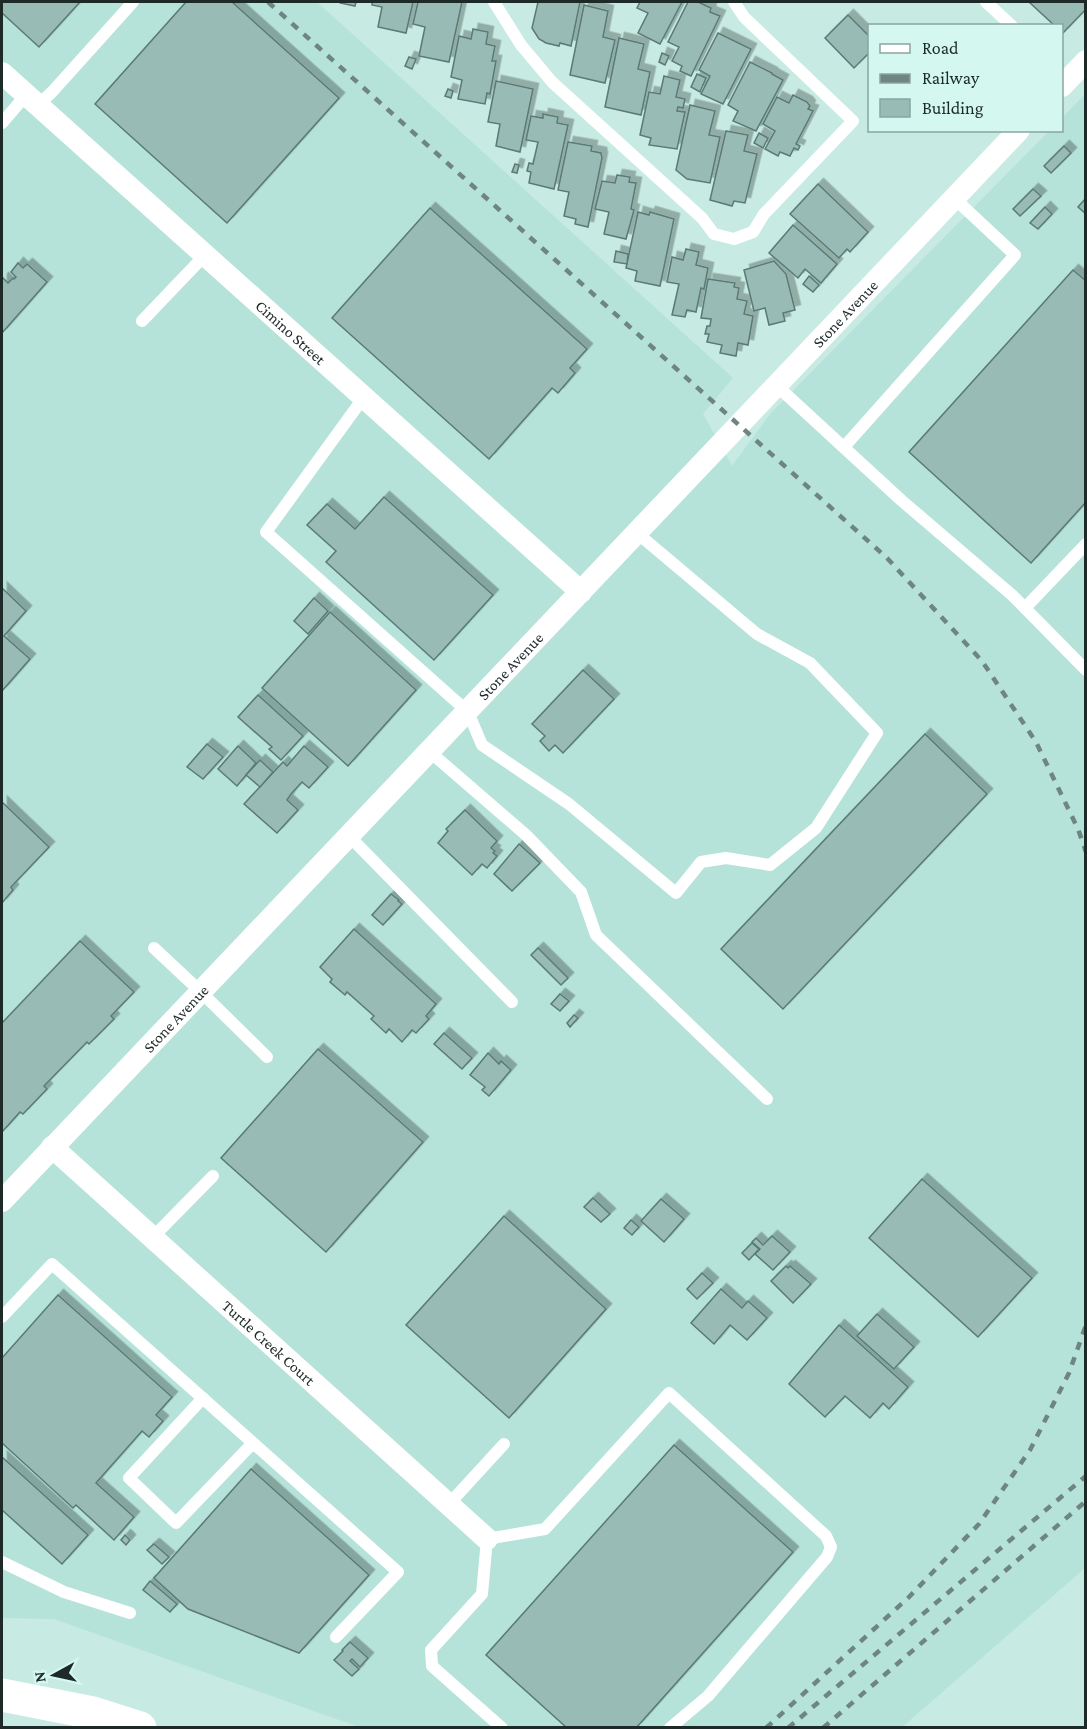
<svg xmlns="http://www.w3.org/2000/svg" width="1087" height="1729" font-family="'Crimson Pro',serif">
  <style>
    .built { fill: #b5e2d9 }
    .building { fill: #99bbb5; stroke: #5a7a74; stroke-width: 1.5; filter: url(#shadow) }
    .lines { fill: none; stroke-linecap: round; stroke-linejoin: round }
    .lane { stroke: #fff; stroke-width: 12 }
    .street { stroke: #fff; stroke-width: 22 }
    .primary { stroke: #fff; stroke-width: 33 }
    .rail { stroke: #6e8581; stroke-width: 4.5; stroke-dasharray: 8 8; stroke-linecap: butt }
    .labels { text-anchor: middle; dominant-baseline: central; stroke-width: 4.5; stroke-linejoin: round; paint-order: stroke }
    .street-label { font-size: 16px; fill: #1d2a28; stroke: #d4f7f0 }
  </style>
  <defs>
    <filter id="shadow"><feDropShadow dx="5.5" dy="-5.5" stdDeviation="0" flood-color="#0004"/></filter>
  </defs>
  <rect width="100%" height="100%" fill="#c7eae3"/>
  <!-- built -->
  <polygon class="built" points="2,2 317,2 733,378 703,414 732,466 770,414 1049,131 1062,130 1062,118 1085,94 1085,1568 901,1728 359,1727 54,1619 2,1618"/>
  <!-- building -->
  <g class="building">
    <polygon points="2,2 80,2 39,47 2,13"/>
    <polygon points="186,2 232,2 339,98 227,223 95,104"/>
    <polygon points="340,2 356,2 355,6 340,3"/>
    <polygon points="372,2 413,2 406,33 378,27 382,7 372,5"/>
    <polygon points="418,2 462,2 449,62 419,56 425,27 413,24"/>
    <polygon points="538,2 580,2 571,46 560,43 559,46 546,43 539,39 532,28"/>
    <polygon points="640,2 682,2 660,44 638,33 648,13 637,8"/>
    <polygon points="688,2 698,2 711,8 710,12 720,16 691,76 680,71 682,66 672,61 679,47 668,42"/>
    <polygon points="1029,2 1086,2 1086,9 1063,33 1062,31 1062,26 1055,26"/>
    <polygon points="584,5 608,11 603,37 615,40 605,83 570,75"/>
    <polygon points="848,15 870,37 870,52 854,68 825,38"/>
    <polygon points="473,29 488,32 486,44 495,46 492,61 496,61 490,94 487,93 485,104 458,99 462,80 451,77 459,36 471,39"/>
    <polygon points="718,33 751,49 723,104 701,94 710,76 699,70"/>
    <polygon points="619,38 644,44 638,69 650,72 641,115 605,107"/>
    <polygon points="662,53 669,56 665,65 659,62"/>
    <polygon points="409,57 416,59 412,69 405,66"/>
    <polygon points="750,62 772,73 772,74 783,80 756,131 733,121 738,111 728,105"/>
    <polygon points="697,74 706,78 700,92 691,87"/>
    <polygon points="664,76 680,80 676,97 685,99 683,108 678,107 677,111 685,112 677,149 649,145 651,138 640,135 649,92 660,94"/>
    <polygon points="496,81 533,89 520,152 496,146 500,124 488,122"/>
    <polygon points="448,89 453,91 451,98 445,96"/>
    <polygon points="793,95 807,102 810,106 808,109 813,111 796,144 800,146 798,150 794,148 790,156 780,152 778,156 765,149 775,131 763,124 777,97 789,103"/>
    <polygon points="690,105 715,111 709,135 720,137 710,183 687,179 676,170"/>
    <polygon points="543,114 558,117 557,123 568,125 554,189 529,183 531,172 527,171 529,163 533,164 538,142 526,140 531,116 543,118"/>
    <polygon points="726,131 748,135 744,151 757,154 745,203 734,201 732,206 710,200"/>
    <polygon points="759,133 768,138 763,148 754,143"/>
    <polygon points="568,142 592,146 591,151 601,153 602,158 588,227 575,224 576,219 564,216 569,192 558,190"/>
    <polygon points="1064,146 1071,153 1051,173 1044,166"/>
    <polygon points="515,164 519,165 517,173 512,172"/>
    <polygon points="617,175 630,177 629,182 636,183 631,209 634,210 626,239 604,234 609,212 595,209 602,181 615,183"/>
    <polygon points="818,184 868,232 850,252 847,249 839,258 790,214"/>
    <polygon points="1033,189 1041,196 1020,216 1013,209"/>
    <polygon points="1086,198 1086,214 1078,207"/>
    <polygon points="1045,207 1052,214 1038,229 1030,223"/>
    <polygon points="430,208 587,349 570,368 575,373 558,393 552,388 489,459 332,318"/>
    <polygon points="638,212 649,215 650,212 674,219 660,286 635,281 637,271 626,268"/>
    <polygon points="793,225 837,264 821,283 805,269 798,278 769,253"/>
    <polygon points="686,249 699,252 696,265 708,268 704,289 701,288 696,312 687,310 685,317 672,315 679,284 667,282 672,257 683,260"/>
    <polygon points="616,251 628,254 627,264 614,262"/>
    <polygon points="774,261 786,274 795,310 783,313 785,321 769,325 765,308 754,311 744,270"/>
    <polygon points="18,263 23,268 27,264 47,282 2,333 2,280 3,278 8,283 13,278 14,279 16,277 11,272"/>
    <polygon points="1073,270 1086,281 1086,502 1031,563 909,452"/>
    <polygon points="809,276 819,285 813,292 803,284"/>
    <polygon points="708,279 735,283 734,287 739,288 737,299 747,301 744,314 753,316 748,345 738,343 736,356 720,353 722,345 707,342 709,334 705,334 707,326 710,326 711,319 701,318"/>
    <polygon points="384,497 493,595 434,660 326,562 336,551 307,525 327,504 355,529"/>
    <polygon points="2,588 26,611 4,636 30,659 2,691"/>
    <polygon points="314,598 328,611 308,634 294,621"/>
    <polygon points="330,612 416,690 348,766 262,688"/>
    <polygon points="583,670 614,699 563,753 555,745 549,751 540,741 545,736 532,724"/>
    <polygon points="258,695 303,736 281,760 269,749 272,747 238,717"/>
    <polygon points="925,734 987,794 783,1009 721,949"/>
    <polygon points="207,744 223,757 203,779 187,767"/>
    <polygon points="238,746 256,763 237,786 218,769"/>
    <polygon points="304,746 328,767 309,788 302,782 291,794 287,800 298,810 277,833 244,804 283,762 287,766"/>
    <polygon points="260,760 273,772 260,787 246,775"/>
    <polygon points="2,802 49,847 11,887 13,890 2,903"/>
    <polygon points="465,810 497,841 491,848 495,851 493,853 497,856 487,868 482,864 472,875 438,843 448,831 446,829"/>
    <polygon points="519,844 540,863 512,891 494,874"/>
    <polygon points="391,894 399,900 398,901 402,904 383,925 372,915"/>
    <polygon points="354,929 436,1004 426,1016 429,1019 416,1033 412,1030 402,1042 389,1029 386,1033 371,1019 374,1016 347,992 345,995 330,982 332,979 320,967"/>
    <polygon points="80,941 134,992 111,1016 114,1019 89,1044 87,1042 44,1086 47,1089 23,1114 20,1112 2,1132 2,1023"/>
    <polygon points="538,948 568,978 561,985 531,955"/>
    <polygon points="560,994 569,1001 560,1011 551,1004"/>
    <polygon points="574,1015 578,1018 570,1027 567,1023"/>
    <polygon points="444,1033 472,1058 462,1069 434,1044"/>
    <polygon points="318,1049 423,1142 326,1252 221,1158"/>
    <polygon points="488,1053 499,1064 501,1061 511,1070 489,1096 482,1090 485,1087 470,1075"/>
    <polygon points="922,1179 1032,1278 978,1337 869,1238"/>
    <polygon points="593,1198 610,1214 601,1222 584,1207"/>
    <polygon points="661,1199 684,1219 664,1242 641,1221"/>
    <polygon points="504,1216 606,1309 509,1418 406,1325"/>
    <polygon points="631,1220 639,1227 632,1235 624,1228"/>
    <polygon points="772,1236 790,1252 773,1270 755,1254 760,1249 752,1242 756,1238 763,1245"/>
    <polygon points="752,1243 759,1249 749,1260 742,1253"/>
    <polygon points="786,1266 788,1268 790,1266 811,1284 793,1303 771,1281"/>
    <polygon points="702,1273 713,1283 697,1299 687,1289"/>
    <polygon points="721,1289 742,1308 748,1301 767,1318 747,1340 730,1325 714,1344 691,1323"/>
    <polygon points="58,1295 172,1397 156,1415 163,1421 149,1437 142,1431 96,1483 134,1517 114,1540 76,1505 73,1508 2,1443 2,1358"/>
    <polygon points="877,1314 914,1347 894,1369 857,1336"/>
    <polygon points="839,1325 908,1387 889,1409 883,1403 870,1418 845,1396 825,1417 789,1384"/>
    <polygon points="674,1445 793,1552 636,1728 567,1728 486,1655"/>
    <polygon points="2,1457 88,1535 62,1564 2,1510"/>
    <polygon points="251,1469 369,1575 299,1653 188,1609 154,1578"/>
    <polygon points="125,1535 130,1540 126,1545 121,1540"/>
    <polygon points="154,1544 169,1557 162,1564 147,1550"/>
    <polygon points="150,1581 177,1604 170,1612 143,1590"/>
    <polygon points="350,1642 368,1658 360,1667 352,1659 350,1661 359,1669 352,1676 334,1660 343,1651 342,1650"/>
  </g>
  <g class="lines">
    <!-- lane -->
    <g class="lane">
      <polyline points="494,2 521,45 552,82 702,218 714,234 734,239 753,232 764,214 853,121 744,17 734,2"/>
      <polyline points="986,2 1012,26"/>
      <polyline points="37,106 52,92 133,2"/>
      <polyline points="2,123 26,95"/>
      <polyline points="142,321 205,255"/>
      <polyline points="777,386 901,500 1012,595 1086,670"/>
      <polyline points="364,397 266,532 468,712 482,745 569,804 676,893 701,862 726,858 770,865 816,828 877,733 810,663 757,634 637,533"/>
      <polyline points="844,447 1015,255 954,198"/>
      <polyline points="1025,608 1086,544"/>
      <polyline points="430,752 526,835 581,892 596,935 767,1099"/>
      <polyline points="349,836 512,1002"/>
      <polyline points="154,948 201,992 267,1057"/>
      <polyline points="153,1237 213,1176"/>
      <polyline points="2,1317 52,1264 398,1572 336,1637"/>
      <polyline points="203,1398 129,1478 176,1523 253,1443"/>
      <polyline points="449,1504 504,1444"/>
      <polyline points="2,1562 64,1592 130,1613"/>
      <polyline points="502,1728 432,1666 431,1650 482,1594 487,1539 545,1529 669,1393 826,1536 831,1547 827,1557 708,1696 670,1728"/>
    </g>
    <!-- street -->
    <g class="street">
      <path id="s1" d="M2,73L581,592"/>
      <polyline points="1062,86 1086,61"/>
      <path id="s2" d="M52,1147L487,1539"/>
      <path id="s3" d="M2,1201L1019,130"/>
    </g>
    <!-- primary -->
    <polyline class="primary" points="2,1695 93,1713 140,1728"/>
    <!-- rail -->
    <g class="rail">
      <polyline points="268,2 887,558 982,661 1036,742 1078,829 1086,852"/>
      <polyline points="766,1728 909,1597 979,1524 1030,1450 1069,1373 1086,1325"/>
      <polyline points="788,1728 1086,1476"/>
      <polyline points="823,1728 1086,1501"/>
    </g>
  </g>
  <g class="labels">
    <!-- street labels -->
    <g class="street-label">
      <text stroke="none"><textPath href="#s3" startOffset="1224">Stone Avenue</textPath></text>
      <text stroke="none"><textPath href="#s1" startOffset="388">Cimino Street</textPath></text>
      <text stroke="none"><textPath href="#s3" startOffset="738">Stone Avenue</textPath></text>
      <text stroke="none"><textPath href="#s3" startOffset="252">Stone Avenue</textPath></text>
      <text stroke="none"><textPath href="#s2" startOffset="292">Turtle Creek Court</textPath></text>
    </g>
  </g>
  <!-- border -->
  <rect width="1087" height="1729" fill="none" stroke="#1d2a28" stroke-width="6"/>
  <!-- legend -->
  <rect x="868" y="24" width="195" height="108" fill="#d4f7f0" stroke="#8ba5a0" stroke-width="1.5"/>
  <rect x="880" y="44" width="30" height="9" fill="#ffffff" stroke="#8ba5a0" stroke-width="1.5"/>
  <text x="922" y="54" font-size="18" fill="#1d2a28">Road</text>
  <rect x="880" y="74" width="30" height="9" fill="#6e8581" stroke="#8ba5a0" stroke-width="1.5"/>
  <text x="922" y="84" font-size="18" fill="#1d2a28">Railway</text>
  <rect x="880" y="99" width="30" height="18" fill="#99bbb5" stroke="#8ba5a0" stroke-width="1.5"/>
  <text x="922" y="114" font-size="18" fill="#1d2a28">Building</text>
  <!-- north arrow -->
  <g transform="translate(54 1675) rotate(262)" stroke="#d4f7f0" stroke-width="4.5" paint-order="stroke">
  <path d="M0-4.5L10 22L0 15L-10 22Z" fill="#1d2a28"/>
  <text y="-9" font-size="16" font-weight="bold" text-anchor="middle" fill="#1d2a28">N</text>
  </g>
</svg>
